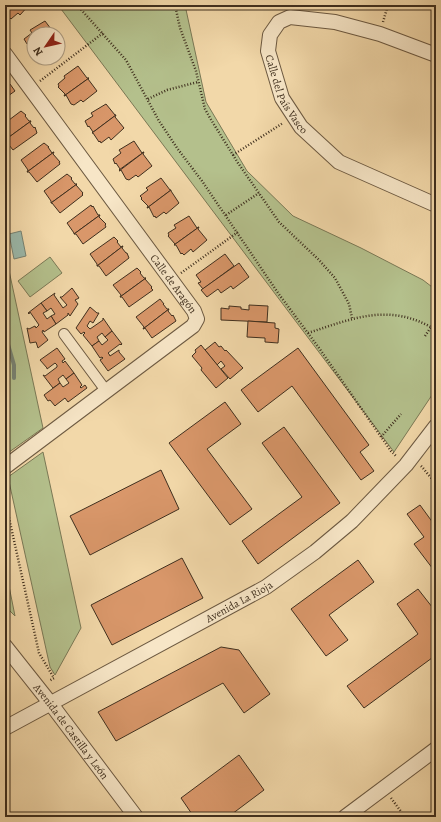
<svg xmlns="http://www.w3.org/2000/svg" width="441" height="822" font-family="Alegreya,serif">
  <style>
    .green { fill: #b4c08c; stroke: #7a7855 }
    .water { fill: #9bb9ab; stroke: #768273 }
    .lines { fill: none; stroke-linecap: round; stroke-linejoin: round }
    .stream { stroke: #768273; stroke-width: 4 }
    .building { fill: #d9976a; stroke: #3f2f1e }
    .pedestrian-casing { stroke: #6c5941; stroke-width: 12 }
    .minor-casing { stroke: #6c5941; stroke-width: 16 }
    .path { stroke: #3f2f1e; stroke-width: 2.5; stroke-dasharray: 1 2; stroke-linecap: butt }
    .pedestrian { stroke: #f7e6c7; stroke-width: 10 }
    .minor { stroke: #f7e6c7; stroke-width: 14 }
    .labels { text-anchor: middle; dominant-baseline: central; stroke-width: 4; stroke-linejoin: round; paint-order: stroke }
    .street-label { font-size: 11px; fill: #3f2f1e; stroke: #f7e6c7 }
  </style>
  <rect width="100%" height="100%" fill="#f2d8a9"/>
  <filter id="stains"><feTurbulence type="fractalNoise" baseFrequency=".005" numOctaves="4"/><feColorMatrix values="0 0 0 0 .2 0 0 0 0 .09 0 0 0 0 .02 0 0 0 .5 -.17"/></filter>
  <radialGradient id="worn" r=".72"><stop offset=".6" stop-color="#630" stop-opacity="0"/><stop offset="1" stop-color="#630" stop-opacity=".3"/></radialGradient>
  <!-- green -->
  <g class="green">
    <polygon points="58,5 185,5 206,102 247,171 293,216 361,248 423,280 436,290 436,389 394,452"/>
    <polygon points="5,252 43,428 5,455"/>
    <polygon points="50,257 62,273 30,297 18,281"/>
    <polygon points="43,452 81,628 55,675 50,667 8,477"/>
    <polygon points="5,566 15,616 5,606"/>
  </g>
  <!-- water -->
  <polygon class="water" points="21,231 26,256 14,259 9,234"/>
  <g class="lines">
    <!-- stream -->
    <polyline class="stream" points="5,334 14,365 14,378"/>
  </g>
  <!-- building -->
  <g class="building">
    <polygon points="7,5 29,5 20,15 18,13 11,19 9,17 8,18 5,13 5,7"/>
    <polygon points="45,21 54,33 55,32 53,34 34,34 34,48 31,50 32,49 28,43 27,44 24,39 32,33 30,30"/>
    <polygon points="78,66 87,78 89,78 64,96 65,94 58,87 59,86 58,84 65,78 64,76"/>
    <polygon points="89,78 88,79 97,91 83,102 81,100 74,105 71,104 66,95 64,96"/>
    <polygon points="10,84 15,91 8,96 9,99 5,102 5,85 7,87"/>
    <polygon points="106,104 115,115 116,115 92,133 93,132 89,126 88,127 85,121 93,116 91,113"/>
    <polygon points="21,111 26,115 25,116 29,121 31,121 5,140 5,123"/>
    <polygon points="116,115 115,117 124,128 111,140 109,137 101,143 100,141 99,142 93,133 92,133"/>
    <polygon points="31,121 30,123 34,128 35,127 37,133 13,150 5,140"/>
    <polygon points="134,141 142,153 144,152 119,170 120,169 116,163 115,164 113,159 121,153 119,150"/>
    <polygon points="44,143 49,147 48,147 52,153 54,152 27,172 28,170 21,160"/>
    <polygon points="54,152 53,154 60,162 59,162 60,164 37,182 29,172 27,172"/>
    <polygon points="144,152 143,154 152,166 138,177 136,175 129,180 126,179 121,170 119,171"/>
    <polygon points="67,174 72,178 71,179 75,184 77,184 51,203 51,201 44,191"/>
    <polygon points="161,178 170,190 171,190 147,208 148,206 141,199 142,198 140,196 148,190 146,188"/>
    <polygon points="77,184 76,185 83,193 82,194 83,195 60,213 52,203 51,203"/>
    <polygon points="171,190 171,191 179,203 166,214 164,212 156,218 155,216 154,217 149,207 147,208"/>
    <polygon points="91,205 92,207 93,206 98,215 100,215 74,234 74,233 67,223"/>
    <polygon points="100,215 99,217 106,224 105,225 106,227 83,244 76,234 74,234"/>
    <polygon points="189,216 197,228 199,227 174,245 175,244 168,236 169,235 168,233 176,228 174,225"/>
    <polygon points="199,227 198,229 207,240 193,252 191,249 184,255 182,253 181,254 176,245 174,245"/>
    <polygon points="114,237 118,241 117,242 121,247 123,246 97,266 97,264 90,254"/>
    <polygon points="123,246 122,248 126,253 127,253 129,258 106,276 99,266 97,266"/>
    <polygon points="225,254 234,266 203,289 198,283 201,282 196,275"/>
    <polygon points="239,263 249,277 233,289 231,286 221,293 218,289 207,297 201,290"/>
    <polygon points="137,268 141,272 140,273 144,278 146,278 120,297 121,295 113,285"/>
    <polygon points="146,278 145,279 152,287 151,288 153,290 129,307 122,297 120,297"/>
    <polygon points="72,288 79,298 75,300 78,304 70,316 68,313 68,315 56,324 51,316 55,314 51,308 47,311 41,303 55,293 54,295 63,308 67,305 60,297 62,297"/>
    <polygon points="160,299 164,304 163,304 167,309 169,309 143,329 144,327 136,317"/>
    <polygon points="41,303 47,311 43,313 47,319 51,316 56,324 44,332 43,330 42,332 48,340 38,348 36,342 30,343 27,328 29,329 35,326 36,328 39,325 30,312 29,314 28,313"/>
    <polygon points="249,305 268,306 267,322 221,320 221,308 229,309 229,306 241,307 241,309 249,310"/>
    <polygon points="90,307 97,313 99,313 93,323 90,321 87,326 90,329 103,320 103,318 112,331 105,337 102,333 97,337 99,341 92,346 83,335 85,333 84,332 81,334 76,328"/>
    <polygon points="169,309 168,311 172,316 173,315 176,321 152,338 145,328 143,329"/>
    <polygon points="248,321 275,323 275,328 279,329 278,343 265,342 265,338 247,337"/>
    <polygon points="112,331 122,344 121,345 120,344 108,353 109,354 110,356 119,350 119,352 125,359 108,371 100,360 103,358 102,357 100,358 92,346 99,341 102,345 108,340 105,337"/>
    <polygon points="215,342 219,347 221,346 225,351 226,350 243,368 230,379 221,369 225,366 221,361 217,365 205,350"/>
    <polygon points="201,345 228,378 216,388 201,370 202,368 192,356 196,352 195,350"/>
    <polygon points="57,348 65,359 62,361 63,363 65,361 74,373 66,379 63,375 58,379 60,383 53,388 43,375 45,376 57,367 57,365 55,363 47,369 47,368 40,360"/>
    <polygon points="298,348 369,445 360,452 374,471 361,480 292,386 258,412 241,390"/>
    <polygon points="74,373 82,385 80,387 81,388 85,385 87,388 68,402 65,398 56,405 55,406 50,400 48,401 44,395 60,383 63,387 69,383 66,379"/>
    <polygon points="225,402 241,424 207,449 252,509 230,525 169,443"/>
    <polygon points="284,427 340,503 258,564 242,541 302,497 262,443"/>
    <polygon points="161,470 179,509 90,555 70,516"/>
    <polygon points="420,505 436,527 436,573 414,544 424,537 407,514"/>
    <polygon points="182,558 203,598 112,645 91,605"/>
    <polygon points="358,560 374,582 329,615 348,640 326,656 291,609"/>
    <polygon points="418,589 436,612 436,655 364,708 347,686 418,634 397,604"/>
    <polygon points="221,647 239,650 270,694 244,713 223,683 116,741 98,712"/>
    <polygon points="239,755 264,790 228,817 194,817 181,798"/>
  </g>
  <g class="lines">
    <!-- pedestrian casing -->
    <g class="pedestrian-casing">
      <polyline id="pedestrian" points="64,334 107,392"/>
    </g>
    <!-- minor casing -->
    <g class="minor-casing">
      <g id="minor">
        <path id="s1" d="M5,54L194,311L197,319L193,326L5,467"/>
        <path id="s2" d="M436,55L380,34L335,22L290,17L279,22L270,35L268,51L282,98L301,127L339,162L436,205"/>
        <path id="s3" d="M5,646L51,704L136,817"/>
        <path id="s4" d="M5,728L266,587L315,552L352,521L406,465L436,426"/>
        <polyline points="345,817 436,749"/>
      </g>
    </g>
    <!-- path -->
    <g class="path">
      <polyline points="77,5 126,60 159,121 177,148 202,181 278,293 319,348 391,451 397,457"/>
      <polyline points="175,5 180,28 196,71 205,109 210,118 238,163 279,222 319,260 335,278 349,304 352,318"/>
      <polyline points="383,22 388,5"/>
      <polyline points="40,81 103,33"/>
      <polyline points="148,99 167,90 198,82"/>
      <polyline points="233,155 283,123"/>
      <polyline points="226,215 259,193"/>
      <polyline points="181,273 238,232"/>
      <path d="M308,333C354,318 390,302 436,330"/>
      <polyline points="425,336 431,327"/>
      <polyline points="381,437 401,414"/>
      <path d="M421,466C426,471 430,478 436,482"/>
      <polyline points="5,500 39,653 54,678 49,681"/>
      <polyline points="391,798 405,817"/>
    </g>
    <!-- pedestrian -->
    <use href="#pedestrian" class="pedestrian"/>
    <!-- minor -->
    <use href="#minor" class="minor"/>
  </g>
  <g class="labels">
    <!-- street labels -->
    <g class="street-label">
      <text stroke="none"><textPath href="#s2" startOffset="243">Calle del País Vasco</textPath></text>
      <text stroke="none"><textPath href="#s1" startOffset="285">Calle de Aragón</textPath></text>
      <text stroke="none"><textPath href="#s4" startOffset="266">Avenida La Rioja</textPath></text>
      <text stroke="none"><textPath href="#s3" startOffset="108">Avenida de Castilla y León</textPath></text>
    </g>
  </g>
  <!-- margin -->
  <rect width="441" height="822" fill="none" stroke="#f2d8a9" stroke-width="20"/>
  <rect x="6" y="6" width="429" height="810" fill="none" stroke="#3f2f1e" stroke-width="2"/>
  <rect x="10" y="10" width="421" height="802" fill="none" stroke="#3f2f1e"/>
  <!-- north arrow -->
  <g transform="translate(46 46) rotate(236)"><circle r="19" fill="#f7e6c7" stroke="#ad9d83"/>
  <path d="M0-3L7 15L0 10L-7 15Z" fill="#8f2418"/>
  <text y="-6" font-size="11" font-weight="bold" text-anchor="middle" fill="#3f2f1e">N</text>
  </g>
  <rect width="100%" height="100%" filter="url(#stains)"/>
  <rect width="100%" height="100%" fill="url(#worn)"/>
</svg>
